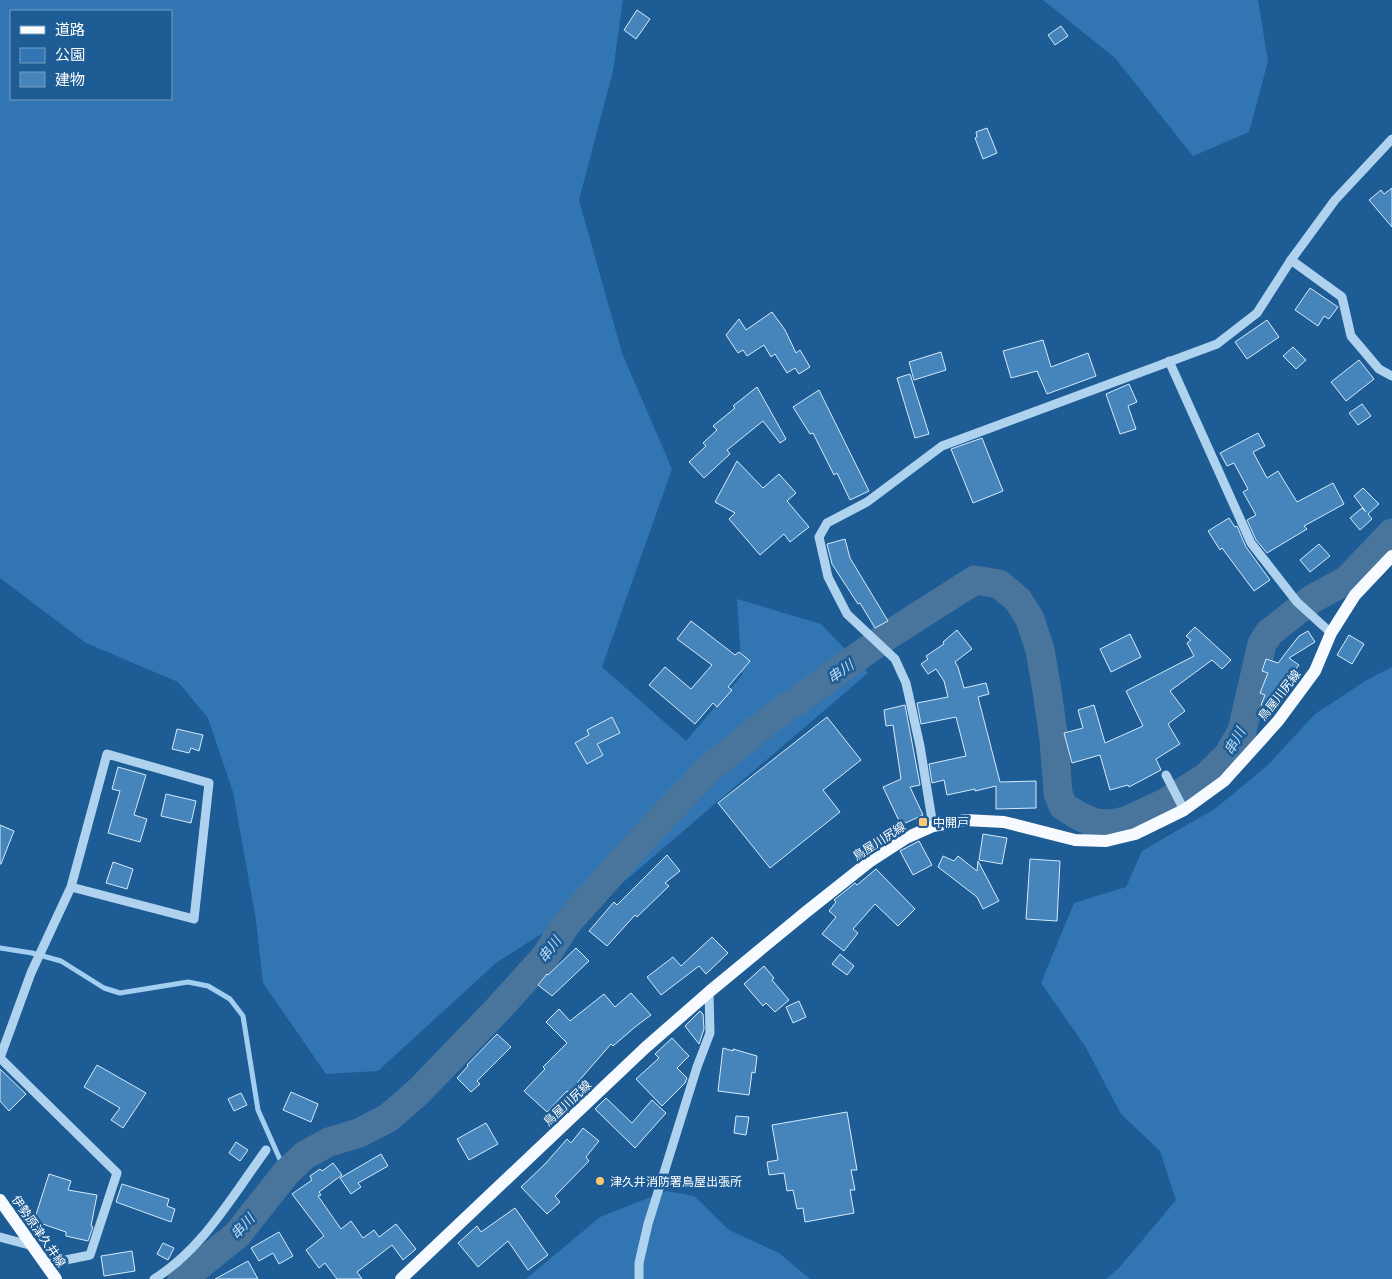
<svg xmlns="http://www.w3.org/2000/svg" width="1392" height="1279" font-family="Manrope,'Noto Sans JP',sans-serif">
  <style>
    .green { fill: #3176b2; fill-rule: evenodd }
    .lines { fill: none; stroke-linecap: round; stroke-linejoin: round }
    .stream { stroke: #a2cef1; stroke-width: 5 }
    .river { stroke: #49759d; stroke-width: 29 }
    .building { fill: #4585bb; stroke: #d6eafa }
    .minor { stroke: #afd2ef; stroke-width: 9 }
    .major { stroke: #f7fbff; stroke-width: 12 }
    .poi-dot { fill: #fec76e; stroke: #1d5c94; stroke-width: 2 }
    .labels { text-anchor: middle; dominant-baseline: central; stroke-width: 5; stroke-linejoin: round; paint-order: stroke }
    .street-label { font-size: 12px; fill: #fff; stroke: #1d5c94 }
    .poi-label { font-size: 12px; fill: #fff; stroke: #1d5c94; text-anchor: start }
    .water-label { font-size: 14px; font-style: italic; fill: #bbdbf6; stroke: #1d5c94 }
  </style>
  <rect width="100%" height="100%" fill="#1d5c94"/>
  <!-- green -->
  <g class="green">
    <path d="M0,0H623L613,71L579,200L622,353L672,469L602,667L686,741L742,675L737,599L821,624L868,673L626,880L496,963L378,1071L326,1074L263,983L256,920L233,792L208,718L178,682L86,643L0,578ZM11,11H171V99H11Z"/>
    <polygon points="1043,0 1258,0 1268,61 1249,132 1193,156 1115,58"/>
    <polygon points="1392,667 1392,1279 1106,1279 1119,1268 1176,1200 1160,1151 1121,1114 1085,1046 1041,983 1074,903 1126,887 1142,851 1216,808 1268,765 1315,714 1367,680"/>
    <polygon points="666,1191 694,1196 729,1230 779,1253 810,1279 526,1279 600,1217"/>
  </g>
  <g class="lines">
    <!-- stream -->
    <polyline class="stream" points="0,948 32,953 61,961 104,988 120,993 188,982 208,986 230,999 243,1016 258,1110 286,1173"/>
    <!-- river -->
    <polyline class="river" points="182,1279 237,1235 286,1173 305,1155 329,1142 359,1133 388,1118 419,1091 499,1008 545,957 567,923 643,838 711,767 771,719 887,636 975,580 999,584 1018,600 1030,619 1040,650 1047,691 1054,740 1058,793 1063,806 1079,816 1095,823 1110,824 1126,821 1165,803 1206,777 1229,754 1242,731 1262,644 1269,633 1312,599 1347,580 1392,533"/>
  </g>
  <!-- building -->
  <g class="building">
    <polygon points="637,10 650,19 636,39 624,30"/>
    <polygon points="1061,26 1068,36 1055,45 1048,35"/>
    <polygon points="987,128 997,153 983,159 975,138 977,137 976,132"/>
    <polygon points="1392,188 1392,227 1369,200 1381,190 1384,194"/>
    <polygon points="1310,288 1338,307 1329,319 1324,316 1318,326 1295,310"/>
    <polygon points="772,312 785,330 796,353 800,350 810,367 799,374 795,368 787,373 775,354 771,357 764,345 747,356 743,350 738,353 726,335 739,319 746,330"/>
    <polygon points="1267,320 1279,337 1247,359 1235,342"/>
    <polygon points="1043,340 1051,367 1088,353 1096,376 1047,394 1037,371 1011,378 1003,351"/>
    <polygon points="1293,347 1306,360 1296,369 1283,356"/>
    <polygon points="941,352 946,370 914,380 909,362"/>
    <polygon points="1359,360 1374,379 1346,401 1331,382"/>
    <polygon points="910,374 929,434 915,438 897,378"/>
    <polygon points="1129,384 1137,402 1128,406 1136,429 1120,434 1106,394"/>
    <polygon points="757,387 786,439 780,443 763,421 727,450 730,454 704,478 689,462 706,446 703,443 717,430 713,426 735,408 733,406"/>
    <polygon points="819,390 869,491 850,500 837,473 834,475 813,433 810,434 793,407"/>
    <polygon points="1362,404 1371,416 1358,425 1349,413"/>
    <polygon points="1258,433 1265,446 1253,452 1267,478 1278,471 1297,502 1333,483 1344,504 1304,526 1307,529 1267,553 1256,540 1247,520 1256,515 1243,492 1248,489 1234,463 1227,466 1220,453"/>
    <polygon points="982,438 1003,491 973,503 951,449"/>
    <polygon points="737,461 763,488 779,474 796,493 787,501 809,527 790,542 784,534 760,555 729,519 735,513 715,502"/>
    <polygon points="1363,488 1379,504 1368,514 1372,519 1360,530 1350,518 1362,508 1366,512 1354,496"/>
    <polygon points="1229,518 1235,527 1237,526 1246,547 1270,580 1254,591 1222,548 1220,550 1208,531"/>
    <polygon points="845,539 850,558 888,621 875,628 860,603 858,604 832,564 827,544"/>
    <polygon points="1319,544 1330,556 1310,572 1300,560"/>
    <polygon points="691,621 735,655 739,652 750,661 728,687 732,690 717,707 713,703 695,724 649,685 665,667 691,689 712,665 677,639"/>
    <polygon points="1195,627 1231,660 1222,669 1212,660 1170,691 1185,711 1168,724 1180,744 1156,759 1161,770 1129,787 1128,785 1110,790 1100,755 1072,763 1064,733 1083,728 1078,710 1094,705 1105,743 1143,726 1126,691 1194,656 1187,643 1191,640 1186,636"/>
    <polygon points="957,630 972,649 955,662 958,667 964,688 986,683 989,694 978,697 1000,782 1036,781 1036,808 996,809 996,786 975,791 975,789 947,795 944,780 932,783 929,764 966,756 956,717 921,724 917,703 948,697 944,681 936,669 928,674 921,664 928,659 926,656 944,644 943,642"/>
    <polygon points="1308,631 1315,642 1289,658 1299,665 1281,688 1274,710 1261,705 1265,695 1260,693 1268,673 1262,671 1266,659 1278,663 1299,636"/>
    <polygon points="1130,634 1141,657 1111,672 1100,649"/>
    <polygon points="1349,635 1364,644 1352,664 1337,655"/>
    <polygon points="905,705 920,785 910,787 923,815 901,825 883,787 901,779 893,725 886,726 884,710"/>
    <polygon points="612,717 620,733 597,744 603,755 587,764 575,743 589,735 587,730"/>
    <polygon points="827,717 861,760 823,790 840,812 770,868 718,803"/>
    <polygon points="177,729 203,735 199,751 191,748 189,753 172,749"/>
    <polygon points="118,767 146,775 134,815 147,819 140,842 108,833 120,791 112,789"/>
    <polygon points="166,794 196,801 191,823 161,816"/>
    <polygon points="0,825 14,831 1,864 0,864"/>
    <polygon points="983,834 1007,838 1002,864 979,860"/>
    <polygon points="919,841 932,865 913,875 900,851"/>
    <polygon points="667,855 680,871 665,883 669,886 637,917 635,915 607,946 589,931 614,902 617,905"/>
    <polygon points="943,856 954,861 958,856 977,871 978,861 999,901 983,909 977,897 938,867"/>
    <polygon points="1030,859 1060,861 1057,921 1026,919"/>
    <polygon points="113,862 133,869 127,889 106,883"/>
    <polygon points="876,869 915,909 898,926 875,904 853,929 858,933 844,951 822,934 836,917 829,911 836,902 834,900 855,883 857,885"/>
    <polygon points="712,937 728,953 706,974 699,966 661,995 647,977 673,957 681,966"/>
    <polygon points="576,948 589,961 552,996 538,985 547,974 548,975"/>
    <polygon points="840,954 854,966 847,975 832,964"/>
    <polygon points="764,966 774,978 772,980 789,1000 775,1012 766,1003 763,1006 744,984"/>
    <polygon points="631,993 651,1015 635,1027 613,1046 611,1044 577,1083 582,1087 572,1097 567,1091 547,1112 524,1091 545,1069 543,1067 567,1043 546,1022 559,1009 570,1021 604,994 615,1007"/>
    <polygon points="799,1001 806,1017 793,1023 786,1007"/>
    <polygon points="700,1011 703,1014 704,1029 699,1044 685,1026"/>
    <polygon points="497,1034 511,1047 477,1081 480,1084 471,1092 457,1078 468,1066 467,1065"/>
    <polygon points="672,1038 689,1056 677,1068 687,1078 685,1083 662,1106 636,1079 659,1058 655,1054"/>
    <polygon points="723,1048 733,1051 733,1049 757,1056 755,1073 752,1072 749,1095 718,1091"/>
    <polygon points="97,1065 146,1093 123,1128 111,1120 120,1108 84,1087"/>
    <polygon points="0,1069 26,1094 9,1111 0,1101"/>
    <polygon points="291,1092 318,1104 311,1122 283,1110"/>
    <polygon points="241,1093 247,1105 234,1111 228,1099"/>
    <polygon points="606,1098 632,1123 652,1100 666,1113 635,1148 595,1109"/>
    <polygon points="847,1112 857,1170 851,1170 855,1190 850,1190 854,1213 805,1222 803,1208 797,1209 793,1190 787,1191 784,1173 769,1175 767,1162 778,1160 772,1125"/>
    <polygon points="736,1116 749,1117 746,1135 734,1133"/>
    <polygon points="486,1123 498,1144 469,1160 457,1139"/>
    <polygon points="583,1128 599,1141 586,1157 589,1161 555,1196 560,1202 547,1214 521,1187 545,1164 567,1139 571,1143"/>
    <polygon points="236,1142 248,1150 240,1161 229,1153"/>
    <polygon points="381,1154 388,1166 358,1183 361,1187 351,1194 340,1178"/>
    <polygon points="333,1163 342,1175 319,1192 321,1195 318,1196 341,1229 351,1221 363,1238 374,1230 379,1237 396,1224 416,1249 403,1260 392,1245 357,1272 362,1279 337,1279 325,1263 319,1268 306,1250 324,1236 292,1194 312,1180 310,1176 320,1169 322,1171"/>
    <polygon points="49,1174 71,1181 68,1190 97,1195 91,1226 93,1227 88,1241 66,1236 66,1232 34,1221"/>
    <polygon points="122,1184 169,1199 167,1206 175,1209 171,1222 116,1202"/>
    <polygon points="515,1208 548,1255 528,1270 508,1241 478,1267 458,1243 477,1226 481,1232"/>
    <polygon points="279,1232 293,1256 279,1264 273,1253 259,1261 251,1248"/>
    <polygon points="163,1243 174,1248 168,1260 157,1254"/>
    <polygon points="132,1251 135,1271 104,1276 101,1256"/>
    <polygon points="248,1261 258,1279 215,1279"/>
  </g>
  <g class="lines">
    <!-- minor -->
    <g class="minor">
      <polyline points="1291,260 1342,297 1351,336 1379,369 1392,376"/>
      <polyline points="1169,361 1251,543 1297,602 1331,633"/>
      <polyline points="1166,775 1184,810"/>
      <polyline points="933,826 920,746 906,683 895,659 847,614 828,577 819,537 827,523 867,502 942,446 1217,344 1257,313 1291,260 1335,200 1392,139"/>
      <polyline points="0,1058 31,973 71,887 107,754 209,783 194,919 71,887"/>
      <polyline points="0,1058 117,1173 90,1255 46,1264"/>
      <polyline points="0,1237 33,1246"/>
      <path d="M154,1279C202,1250 233,1195 266,1150"/>
      <polyline points="639,1279 639,1263 648,1224 697,1067 710,1033 709,992"/>
    </g>
    <!-- major -->
    <g class="major">
      <polyline points="0,1200 56,1279"/>
      <polyline points="401,1279 645,1048 709,992 806,912 869,862 906,838 933,826 965,820 1004,822 1075,840 1106,841 1135,834 1184,810 1224,781 1278,721 1315,671 1331,633 1355,595 1392,556"/>
    </g>
  </g>
  <!-- markers -->
  <g class="poi-dot">
    <rect x="918" y="817" width="10" height="10" rx="2.5"/>
    <circle cx="600" cy="1181" r="5"/>
  </g>
  <g class="labels">
    <!-- street labels -->
    <g class="street-label">
      <text transform="translate(1279 695) rotate(-52)">鳥屋川尻線</text>
      <text transform="translate(879 841) rotate(-33)">鳥屋川尻線</text>
      <text transform="translate(567 1103) rotate(-43)">鳥屋川尻線</text>
      <text transform="translate(39 1231) rotate(55)">伊勢原津久井線</text>
    </g>
    <!-- poi labels -->
    <g class="poi-label">
      <text x="933" y="822">中開戸</text>
      <text x="610" y="1181">津久井消防署鳥屋出張所</text>
    </g>
    <!-- water labels -->
    <g class="water-label">
      <text transform="translate(840 671) rotate(-35)">串川</text>
      <text transform="translate(1234 741) rotate(-61)">串川</text>
      <text transform="translate(549 949) rotate(-53)">串川</text>
      <text transform="translate(242 1226) rotate(-48)">串川</text>
    </g>
  </g>
  <!-- legend -->
  <rect x="10" y="10" width="162" height="90" fill="#1d5c94" stroke="#779dbf"/>
  <rect x="20" y="26" width="25" height="8" fill="#f7fbff" stroke="#779dbf"/>
  <text x="55" y="35" font-size="15" fill="#ffffff">道路</text>
  <rect x="20" y="48" width="25" height="15" fill="#3176b2" stroke="#779dbf"/>
  <text x="55" y="60" font-size="15" fill="#ffffff">公園</text>
  <rect x="20" y="72" width="25" height="15" fill="#4585bb" stroke="#779dbf"/>
  <text x="55" y="85" font-size="15" fill="#ffffff">建物</text>
</svg>
